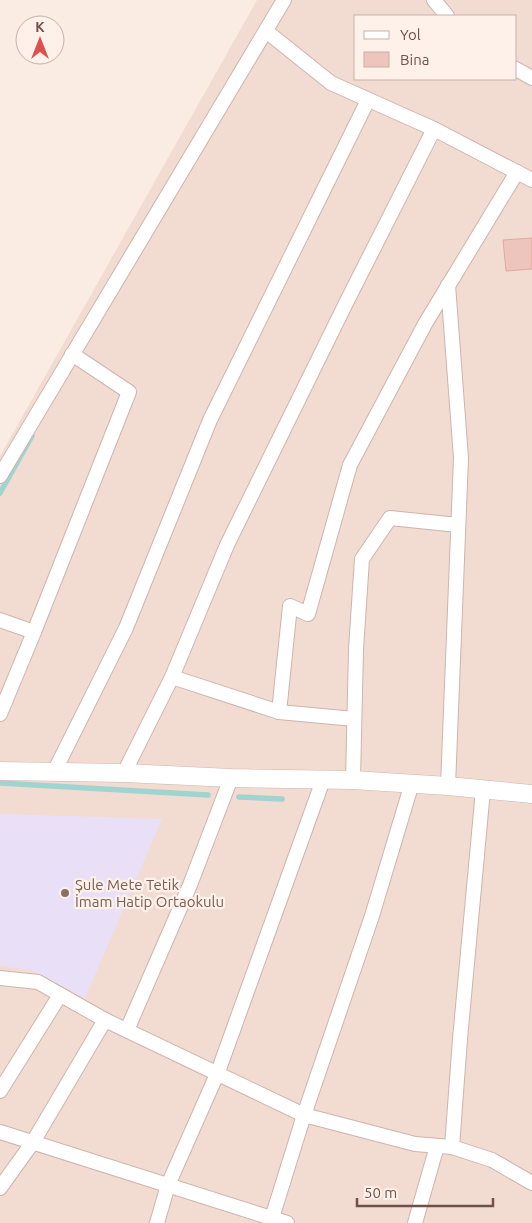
<svg xmlns="http://www.w3.org/2000/svg" width="532" height="1223" font-family="Ubuntu,sans-serif">
  <style>
    .residential { fill: #f2dcd2; fill-rule: evenodd }
    .education { fill: #e9e0f7 }
    .lines { fill: none; stroke-linecap: round; stroke-linejoin: round }
    .stream { stroke: #a0d4d0; stroke-width: 5.5 }
    .building { fill: #eec5bc; stroke: #e0a89e }
    .minor-casing { stroke: #cdb4ad; stroke-width: 16 }
    .tertiary-casing { stroke: #cdb4ad; stroke-width: 19 }
    .minor { stroke: #fff; stroke-width: 14 }
    .tertiary { stroke: #fff; stroke-width: 18 }
    .education-dot { fill: #8d6e63; stroke: #fef1e9; stroke-width: 2 }
    .labels { text-anchor: middle; dominant-baseline: central; stroke-width: 4.5; stroke-linejoin: round; paint-order: stroke }
    .education-label { font-size: 15px; fill: #785e54; stroke: #fef1e9; text-anchor: start }
  </style>
  <rect width="100%" height="100%" fill="#fbece3"/>
  <!-- residential -->
  <path class="residential" d="M257,0H532V1223H0V456ZM356,16H516V79H356Z"/>
  <!-- education -->
  <polygon class="education" points="0,814 162,819 85,998 32,970 0,966"/>
  <g class="lines">
    <!-- stream -->
    <g class="stream">
      <polyline points="0,493 32,436"/>
      <polyline points="0,783 208,795"/>
      <polyline points="239,797 282,799"/>
    </g>
  </g>
  <!-- building -->
  <polygon class="building" points="532,238 532,269 506,271 503,240"/>
  <g class="lines">
    <!-- minor casing -->
    <g class="minor-casing">
      <g id="minor">
        <polyline points="434,0 447,16"/>
        <polyline points="266,31 331,83 434,129 532,180"/>
        <polyline points="516,69 532,78"/>
        <polyline points="0,476 284,0"/>
        <polyline points="0,620 34,632 129,392 72,354"/>
        <polyline points="172,677 279,712 354,719"/>
        <polyline points="279,712 290,606 308,614 350,465 425,324 517,172"/>
        <polyline points="0,714 34,632"/>
        <polyline points="54,772 126,628 210,420 368,100"/>
        <polyline points="124,773 172,677 227,545 346,303 434,129"/>
        <polyline points="353,780 356,649 362,559 390,518 458,525"/>
        <polyline points="448,786 461,458 448,285"/>
        <polyline points="0,978 38,982 105,1020 304,1115 415,1144 452,1147 492,1160 532,1183"/>
        <polyline points="127,1030 190,885 231,778"/>
        <polyline points="0,1091 60,995"/>
        <polyline points="0,1132 287,1223"/>
        <polyline points="452,1147 460,1039 483,790"/>
        <polyline points="0,1188 33,1142 105,1020"/>
        <polyline points="272,1218 304,1115 372,916 412,783"/>
        <polyline points="157,1223 168,1185 218,1072 323,780"/>
        <polyline points="415,1223 437,1146"/>
      </g>
    </g>
    <!-- tertiary casing -->
    <g class="tertiary-casing">
      <polyline id="tertiary" points="0,771 124,773 231,778 353,780 448,786 532,794"/>
    </g>
    <!-- minor -->
    <use href="#minor" class="minor"/>
    <!-- tertiary -->
    <use href="#tertiary" class="tertiary"/>
  </g>
  <!-- markers -->
  <circle class="education-dot" cx="65" cy="893" r="5"/>
  <g class="labels">
    <!-- education labels -->
    <g class="education-label">
      <text x="75" y="884">Şule Mete Tetik<tspan x="75" dy="17">İmam Hatip Ortaokulu</tspan></text>
    </g>
  </g>
  <!-- legend -->
  <rect x="354" y="15" width="162" height="65" fill="#fef1e9" stroke="#c6b1aa"/>
  <rect x="364" y="31" width="25" height="8" fill="#ffffff" stroke="#c6b1aa"/>
  <text x="400" y="40" font-size="15" fill="#71504b">Yol</text>
  <rect x="364" y="52" width="25" height="15" fill="#eec5bc" stroke="#c6b1aa"/>
  <text x="400" y="65" font-size="15" fill="#71504b">Bina</text>
  <!-- north arrow -->
  <g transform="translate(40 40)"><circle r="24" fill="#fef1e9" stroke="#c6b1aa"/>
  <path d="M0-4L9 19L0 12L-9 19Z" fill="#de4f50"/>
  <text y="-8" font-size="14" font-weight="bold" text-anchor="middle" fill="#71504b">K</text>
  </g>
  <!-- scale -->
  <path d="M357 1198v8h136v-8" fill="none" stroke="#71504b" stroke-width="2.5"/>
  <text x="364" y="1198" font-size="15" fill="#71504b" stroke="#fef1e9" stroke-width="4" paint-order="stroke">50 m</text>
</svg>
